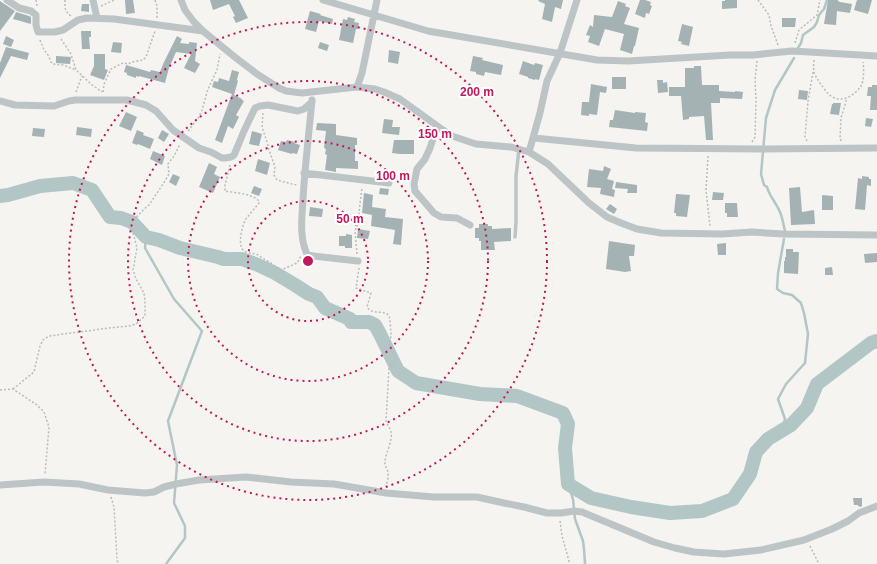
<svg xmlns="http://www.w3.org/2000/svg" width="877" height="564" viewBox="0 0 877 564" font-family="Helvetica,sans-serif">
<style>
.lines{fill:none;stroke-linecap:round;stroke-linejoin:round}
.stream{stroke:#b2c6c6;stroke-width:2.5}
.river{stroke:#b2c6c6;stroke-width:14}
.building{fill:#a4b2b3}
.path{stroke:#b7bcbd;stroke-width:1.5;stroke-dasharray:2 2;stroke-linecap:butt}
.lane{stroke:#bdc4c6;stroke-width:3.5}
.street{stroke:#bdc4c6;stroke-width:7}
.ring{fill:none;stroke:#c2185b;stroke-width:2;stroke-dasharray:2 4}
.centre{fill:#c2185b;stroke:#fff;stroke-width:2}
.ring-label{font-size:12px;text-anchor:middle;font-weight:bold;fill:#c2185b;stroke:#fff;stroke-width:4;stroke-linejoin:round;paint-order:stroke}
</style>
<rect width="100%" height="100%" fill="#f5f4f1"/>
<g class="lines">
<path class="stream" d="M 798,48 L 801,43 L 803,35 L 814,27 L 817,22 L 819,15 L 824,9 L 827,0
M 785,231 C 783,223 782,214 778,208 C 774,200 769,195 767,187 L 764,185 L 761,174 L 766,118 L 775,90 L 794,58
M 146,237 L 145,248 L 174,299 L 202,331 L 168,421 L 177,465 L 174,503 L 185,526 L 185,538 L 166,564
M 782,431 L 785,419 L 778,399 L 786,384 L 805,363 L 808,334 L 804,313 L 801,303 L 792,295 L 783,293 L 777,289 L 778,273 L 784,239
M 568,484 L 573,499 L 575,519 L 583,541 L 584,549 L 585,564"/>
<path class="river" d="M 0,196 L 8,195 L 40,186 L 73,183 L 92,190 L 110,217 L 121,218 L 132,222 L 146,237 L 159,240 L 180,248 L 218,257 L 224,259 L 242,259 L 258,265 L 275,273 L 295,285 L 309,294 L 317,297 L 325,308 L 350,319 L 351,322 L 369,322 L 375,325 L 380,334 L 398,371 L 416,383 L 480,394 L 517,396 L 563,413 L 568,424 L 565,448 L 568,484 L 591,498 L 631,507 L 670,513 L 702,511 L 733,499 L 750,474 L 756,452 L 768,439 L 791,425 L 807,408 L 817,384 L 871,343 L 877,341"/>
</g>
<path class="building" d="M 125,0 L 133,0 L 135,13 L 126,14 Z
M 210,0 L 239,0 L 248,18 L 236,23 L 233,17 L 235,16 L 229,4 L 213,10 Z
M 539,0 L 563,0 L 561,9 L 555,7 L 552,22 L 542,19 L 545,4 L 538,1 Z
M 640,0 L 645,0 L 651,2 L 650,5 L 652,6 L 649,14 L 646,13 L 645,18 L 635,14 Z
M 725,0 L 737,0 L 737,8 L 722,9 L 722,1 L 725,1 Z
M 828,0 L 838,0 L 838,1 L 840,2 L 852,4 L 850,13 L 837,11 L 836,25 L 824,24 Z
M 857,0 L 872,0 L 868,14 L 854,10 Z
M 0,1 L 15,11 L 0,31 Z
M 618,1 L 626,4 L 625,6 L 630,8 L 624,24 L 639,28 L 635,46 L 634,46 L 632,54 L 620,50 L 624,34 L 605,29 L 599,46 L 588,42 L 590,36 L 586,35 L 590,25 L 593,27 L 594,15 L 612,17 Z
M 82,4 L 89,4 L 89,12 L 81,11 Z
M 310,11 L 321,14 L 320,15 L 333,19 L 332,24 L 319,21 L 316,32 L 305,29 Z
M 16,12 L 29,16 L 31,17 L 31,24 L 13,19 Z
M 348,17 L 355,19 L 354,22 L 359,23 L 358,29 L 356,29 L 353,43 L 339,40 L 343,19 L 347,20 Z
M 782,18 L 796,18 L 795,27 L 782,27 Z
M 682,24 L 693,27 L 689,46 L 681,44 L 682,42 L 678,41 Z
M 81,31 L 91,31 L 91,37 L 89,37 L 90,49 L 82,49 Z
M 6,36 L 14,40 L 11,47 L 3,44 Z
M 177,36 L 182,39 L 180,43 L 189,44 L 189,42 L 197,43 L 195,61 L 200,64 L 195,73 L 184,68 L 191,54 L 176,52 L 169,68 L 165,83 L 139,76 L 139,77 L 136,76 L 136,78 L 127,75 L 127,73 L 124,72 L 126,65 L 150,72 L 151,70 L 160,72 L 164,62 Z
M 113,42 L 122,43 L 121,53 L 111,52 Z
M 320,42 L 329,45 L 327,51 L 318,48 Z
M 6,47 L 29,53 L 27,60 L 11,56 L 0,78 L 0,63 Z
M 389,50 L 400,52 L 398,64 L 388,62 Z
M 94,54 L 105,54 L 105,69 L 108,70 L 104,80 L 90,75 L 94,66 Z
M 56,56 L 71,57 L 70,64 L 56,63 Z
M 473,56 L 483,58 L 482,60 L 503,65 L 501,75 L 485,72 L 484,76 L 476,74 L 476,72 L 470,71 Z
M 523,61 L 534,65 L 535,63 L 543,65 L 539,80 L 535,79 L 535,80 L 528,78 L 528,77 L 519,74 Z
M 694,66 L 701,66 L 702,85 L 719,85 L 719,91 L 735,92 L 735,91 L 743,92 L 742,99 L 720,98 L 720,103 L 711,103 L 713,140 L 706,140 L 704,116 L 689,117 L 689,119 L 683,120 L 681,96 L 669,96 L 669,87 L 685,87 L 685,68 L 694,68 Z
M 232,70 L 239,72 L 237,80 L 238,81 L 234,95 L 242,99 L 242,100 L 244,101 L 236,115 L 239,117 L 233,129 L 228,126 L 222,143 L 215,140 L 232,94 L 212,87 L 214,81 L 218,82 L 219,78 L 229,81 Z
M 612,77 L 626,77 L 626,89 L 612,89 Z
M 657,80 L 663,80 L 663,83 L 667,82 L 668,92 L 658,93 Z
M 591,84 L 607,87 L 606,93 L 600,92 L 597,115 L 589,114 L 589,116 L 581,115 L 582,102 L 589,102 Z
M 872,85 L 877,85 L 877,110 L 870,110 L 871,96 L 867,96 L 868,87 L 872,87 Z
M 799,90 L 808,91 L 807,100 L 798,99 Z
M 833,103 L 841,103 L 839,115 L 830,114 L 832,104 L 833,104 Z
M 615,110 L 635,113 L 635,112 L 646,113 L 645,122 L 648,123 L 647,131 L 609,127 L 610,120 L 613,120 Z
M 126,112 L 137,117 L 131,131 L 119,126 Z
M 866,118 L 873,119 L 871,127 L 865,126 Z
M 384,119 L 393,120 L 392,127 L 400,127 L 399,135 L 382,133 Z
M 317,123 L 336,124 L 336,135 L 357,138 L 357,145 L 355,145 L 355,161 L 358,161 L 358,169 L 336,168 L 336,172 L 325,170 L 327,155 L 325,154 L 326,149 L 324,148 L 326,131 L 316,130 Z
M 77,127 L 92,129 L 91,137 L 76,135 Z
M 33,128 L 45,129 L 44,137 L 32,136 Z
M 137,130 L 144,133 L 143,135 L 154,139 L 150,149 L 138,144 L 137,145 L 132,143 Z
M 162,130 L 169,134 L 164,142 L 158,138 Z
M 252,131 L 262,134 L 259,146 L 249,144 Z
M 287,140 L 295,142 L 294,143 L 300,145 L 297,154 L 292,153 L 292,154 L 278,150 L 281,141 L 286,142 Z
M 394,140 L 414,140 L 414,154 L 400,154 L 392,153 Z
M 153,151 L 165,156 L 162,165 L 150,159 Z
M 258,159 L 270,163 L 267,175 L 255,171 Z
M 209,163 L 217,167 L 214,174 L 220,177 L 213,193 L 199,187 Z
M 604,166 L 611,169 L 607,179 L 614,181 L 612,189 L 615,190 L 614,197 L 600,194 L 601,188 L 587,187 L 589,169 L 603,171 Z
M 173,174 L 180,177 L 176,186 L 169,182 Z
M 862,176 L 869,177 L 869,179 L 871,179 L 871,186 L 867,185 L 865,210 L 855,209 L 858,178 L 862,179 Z
M 616,182 L 637,185 L 637,193 L 627,193 L 628,189 L 615,188 Z
M 254,186 L 262,189 L 259,196 L 251,193 Z
M 800,187 L 802,212 L 814,210 L 815,224 L 791,225 L 789,188 Z
M 380,188 L 389,189 L 388,195 L 379,194 Z
M 713,192 L 724,193 L 723,200 L 712,200 Z
M 364,193 L 373,195 L 372,207 L 386,209 L 385,217 L 403,219 L 401,245 L 393,244 L 395,230 L 371,226 L 372,215 L 362,213 Z
M 676,194 L 690,195 L 687,217 L 676,216 L 676,213 L 674,213 Z
M 822,195 L 833,196 L 833,210 L 822,210 Z
M 725,203 L 737,203 L 738,217 L 727,217 L 727,213 L 725,213 Z
M 610,204 L 617,209 L 614,214 L 606,209 Z
M 310,207 L 323,209 L 322,217 L 309,216 Z
M 479,224 L 488,224 L 488,226 L 492,226 L 492,229 L 511,228 L 511,241 L 494,242 L 495,250 L 481,250 L 481,241 L 479,241 L 479,238 L 475,238 L 475,228 L 479,228 Z
M 358,229 L 370,231 L 368,239 L 357,238 Z
M 346,234 L 352,235 L 352,248 L 345,248 L 345,246 L 339,246 L 339,236 L 346,236 Z
M 609,241 L 635,245 L 634,256 L 629,256 L 631,271 L 625,272 L 606,269 Z
M 726,243 L 726,255 L 718,255 L 717,244 Z
M 786,249 L 793,249 L 793,252 L 799,252 L 798,274 L 784,273 L 784,261 L 785,261 L 785,257 L 786,257 Z
M 877,253 L 877,262 L 865,263 L 864,254 Z
M 832,267 L 833,275 L 825,275 L 825,268 Z
M 853,498 L 862,498 L 862,506 L 860,507 L 857,505 L 854,505 Z"/>
<g class="lines">
<path class="path" d="M 36,0 L 37,6
M 65,0 C 65,7 64,11 71,16
M 155,0 L 157,6 L 157,18
M 758,0 L 769,15 L 771,26 L 778,45
M 101,6 L 114,0
M 61,39 L 71,54 L 76,70 L 91,84 L 102,92
M 40,40 L 44,50 L 48,55 L 51,62 L 53,64 L 63,65 L 76,70
M 795,43 L 799,30 L 817,15 L 820,0
M 814,60 C 813,73 813,72 820,83 C 824,88 828,96 835,98 C 844,102 856,94 861,86 C 864,81 864,68 863,62
M 76,92 L 82,76
M 103,92 L 104,84 L 111,69 L 123,63 L 128,64 L 132,62 L 143,60 L 146,57 L 155,31
M 263,113 L 262,127 L 267,142 L 269,150 L 275,167 L 274,175 L 277,180 L 292,184 L 297,185
M 188,131 L 199,117 L 202,110 L 208,89 L 217,70 L 220,54
M 807,141 L 805,137 L 808,101 L 813,72
M 841,141 L 840,138 L 841,118 L 847,98
M 752,142 L 755,137 L 756,100 L 755,80 L 757,61
M 708,156 L 706,190 L 710,226
M 230,165 L 225,185 L 225,191 C 235,193 251,193 259,201 L 259,203 L 245,220 C 242,228 236,248 246,252 C 250,254 254,253 258,255 C 262,258 267,261 271,263 C 275,266 277,269 281,270 L 297,263 L 301,256
M 357,254 L 355,231 L 359,221 L 359,212 L 362,187
M 359,268 L 356,288 L 371,293 L 367,307 C 373,316 385,309 389,316 C 390,317 391,333 391,335 C 391,338 389,341 389,344 C 390,349 394,354 396,359 L 389,368 L 386,421 C 387,425 391,429 391,432 C 393,439 386,453 385,461 C 384,466 388,469 388,473 C 389,477 387,482 386,486
M 13,389 L 34,372 L 40,346 L 43,340 L 49,336 L 109,328 L 129,326 L 136,324 L 145,316 L 145,301 L 144,293 L 136,279 L 133,270 L 137,248 L 132,229 L 132,222 L 144,209 L 149,205 L 165,181 L 169,174 L 168,164 L 174,156 L 180,144
M 0,390 L 13,389 L 37,405 L 44,412 L 49,427 L 45,474
M 111,497 L 114,507 L 117,558 L 118,564
M 560,521 L 562,536 L 569,561 L 569,564
M 810,546 L 819,564"/>
<path class="lane" d="M 515,237 L 516,222 L 516,176 L 519,149"/>
<path class="street" d="M 7,0 L 19,8 L 31,11 L 36,15 L 36,25 L 38,32 L 55,32 L 63,30 L 78,20 L 87,18 L 114,19 L 203,31
M 93,0 L 97,18
M 181,0 L 185,10 L 194,22 L 203,31 L 236,58 L 257,74 L 279,88 L 286,91 L 302,93 L 357,87 L 375,89 L 384,92 L 400,99 L 443,130 L 452,136 L 476,144 L 511,147 L 529,152 L 548,164 L 589,203 L 607,217 L 621,223 L 637,229 L 661,233 L 722,234 L 752,232 L 783,234 L 877,235
M 323,0 L 428,31 L 597,60 L 628,61 L 730,55 L 753,55 L 792,51 L 877,56
M 357,87 L 362,73 L 377,0
M 312,100 C 309,133 305,165 303,199 C 302,217 299,237 307,254 L 313,256 L 358,261
M 0,101 L 15,105 L 54,106 L 69,101 L 75,100 L 127,100 L 146,105 L 156,111 L 173,130 L 199,148 L 211,152 L 222,158 L 225,158 L 231,157 L 234,155 L 237,148 L 244,131 L 255,108 L 260,106 L 268,105 L 298,111 L 304,109 L 312,102
M 437,126 L 430,148 L 425,159 L 417,169 L 414,184 L 415,191 L 434,213 L 441,217 L 457,218 L 470,225
M 534,138 L 636,148 L 762,149 L 877,148
M 529,152 L 540,113 L 547,81 L 560,53 L 577,0
M 304,173 L 389,183
M 0,485 L 44,482 L 79,484 L 108,490 L 145,493 L 154,492 L 164,487 L 176,484 L 199,480 L 246,477 L 291,482 L 334,484 L 386,493 L 434,497 L 477,497 L 504,503 L 524,507 L 547,513 L 561,513 L 574,511 L 582,512 L 654,542 L 675,548 L 694,552 L 724,554 L 761,550 L 804,540 L 832,529 L 848,521 L 859,513 L 877,506"/>
</g>
<g class="ring">
<circle cx="308" cy="261" r="60"/>
<circle cx="308" cy="261" r="120"/>
<circle cx="308" cy="261" r="180"/>
<circle cx="308" cy="261" r="239"/>
</g>
<circle cx="308" cy="261" r="6" class="centre"/>
<g class="ring-label">
<text x="477" y="96">200 m</text>
<text x="435" y="138">150 m</text>
<text x="393" y="180">100 m</text>
<text x="350" y="223">50 m</text>
</g>
</svg>
